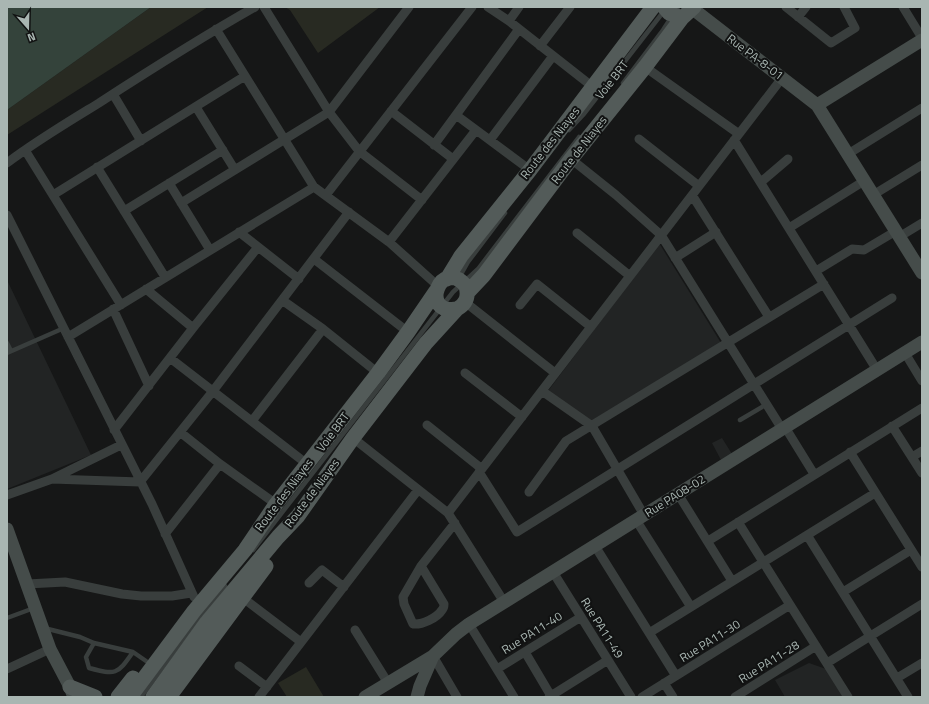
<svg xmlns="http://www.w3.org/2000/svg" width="929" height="704" viewBox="0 0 929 704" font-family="'Titillium Web',sans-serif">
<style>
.built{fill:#222424}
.green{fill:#282a22}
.water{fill:#34433b}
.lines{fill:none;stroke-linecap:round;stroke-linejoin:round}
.lane{stroke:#393e3d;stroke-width:4.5}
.street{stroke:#393e3d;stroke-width:9}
.secondary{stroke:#454c4a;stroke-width:13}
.primary{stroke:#535b59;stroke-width:15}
.labels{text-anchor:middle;stroke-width:4;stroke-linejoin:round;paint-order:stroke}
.street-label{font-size:12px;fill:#a9b6b2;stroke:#111212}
</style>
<rect width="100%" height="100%" fill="#161717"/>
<path class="built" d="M 659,243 L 721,343 L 591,421 L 548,391 Z
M 7,280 L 91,455 L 7,489 Z
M 722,438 L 732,454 L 721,460 L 712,443 Z
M 809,663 L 826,669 L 844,697 L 785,697 L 775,680 Z"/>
<path class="green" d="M 151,7 L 208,7 L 7,135 L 7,110 Z
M 285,7 L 380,7 L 318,53 L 290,10 Z
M 306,667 L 324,697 L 287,697 L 278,683 Z"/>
<path class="water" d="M 7,7 L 151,7 L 7,110 Z"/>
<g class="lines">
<path class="lane" d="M 623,83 L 663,30 L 678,7
M 569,130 L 583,115 L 664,11
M 459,278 L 468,262 L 505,213
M 7,343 L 11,351
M 7,353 L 64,328
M 740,420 L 767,404
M 253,550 L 453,292 L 478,269 L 579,137
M 7,618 L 34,608
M 44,628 L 80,637 L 94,643 L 133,652 L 146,661
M 94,643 L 86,657 L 89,668 C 116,675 117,675 133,652
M 141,697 L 200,616 L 225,586"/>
<path class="street" d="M 264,7 L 329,112 L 359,151 L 422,200
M 488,7 L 509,21 L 593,87
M 786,7 L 831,43 L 855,28 L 844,7
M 903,7 L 922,38
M 798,17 L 806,7
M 509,21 L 519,7
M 216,29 L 314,187 L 389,242 L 438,286
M 540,46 L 570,7
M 645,67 L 739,134
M 113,94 L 141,141
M 196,107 L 235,170
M 391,111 L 453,159
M 456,115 L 530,170
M 639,139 L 699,186
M 490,140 L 553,56
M 734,140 L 877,370
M 434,145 L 519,29
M 25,150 L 121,305
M 848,154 L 922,108
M 571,159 L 616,195 L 661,235 L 782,429
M 7,163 C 36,141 68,122 99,103 C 150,70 202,37 255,7
M 97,167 L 165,277
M 761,182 L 788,159
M 169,183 L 210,250
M 53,195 L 245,76
M 326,195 L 472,7
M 692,195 L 769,317
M 873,195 L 922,165
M 181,203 L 329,112 L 409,7
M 124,211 L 223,150
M 7,215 L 152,504 L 194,597
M 789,228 L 864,181
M 239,232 L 299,279
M 577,233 L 630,276
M 899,237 L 922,223
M 389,242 L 476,130
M 675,258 L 716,232
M 314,259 L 408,332
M 816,271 L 852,249 L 864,250 L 896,231
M 146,289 L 193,328
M 282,300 L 323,329 L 378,373
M 465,302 L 555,373
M 520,305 L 537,284 L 591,327
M 113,309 L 149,386
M 68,337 L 314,187
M 905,353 L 922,381
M 170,358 L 307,464
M 465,373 L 522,417
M 542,391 L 592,426 L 644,515
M 252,421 L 323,329
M 427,425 L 482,469
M 892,426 L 922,473
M 785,427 L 814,474
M 114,430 L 193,328 L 258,247
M 180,432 L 220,464 L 276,504
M 353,438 L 448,513 L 504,602
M 850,452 L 922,567
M 912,457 L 922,451
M 479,472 L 517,532 L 892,298
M 52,479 L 140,482 L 213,391 L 349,212
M 529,492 L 566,441 L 824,284
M 678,494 L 732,581
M 7,495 L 52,479 L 121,445
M 448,513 L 782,78
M 636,520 L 691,607
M 738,522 L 848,697
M 165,534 L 220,464
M 807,535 L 908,697
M 708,541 L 922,408
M 595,546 L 676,676
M 421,566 L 444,604 C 444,606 444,608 442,610 C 437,618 422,625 413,624 L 404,604 L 403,597 L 421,566 L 455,523
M 553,572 L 631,697
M 309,583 L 322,570 L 344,587
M 27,584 L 65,582 L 122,594 L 141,596 L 172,596 L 191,593
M 843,592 L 911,550
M 243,598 L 301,642
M 469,624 L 514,697
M 355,630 L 388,683
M 649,633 L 875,493
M 525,652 L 551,696
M 433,656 L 457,697
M 827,663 L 922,604
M 239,666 L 267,687
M 7,669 L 50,649
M 497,669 L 581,617
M 897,678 L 922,663
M 664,683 L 673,697
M 259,697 L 418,490
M 549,697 L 608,660
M 642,697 L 790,605
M 735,697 L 816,646"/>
<path class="secondary" d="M 693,9 L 817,105 L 922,273
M 817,105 L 922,40
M 7,529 L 50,649 L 70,687 L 74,697
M 365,697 L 433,656 L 456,634 L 469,624 L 922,342
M 417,697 L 420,686 L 433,656"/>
<path class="primary" d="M 664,7 L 669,13 L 682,18
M 447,279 L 461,256 L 530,170 L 653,7
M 468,292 L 484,275 L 571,159 L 645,67 L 682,18 L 694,7
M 70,687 L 95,697
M 118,697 L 133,678
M 130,697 L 194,611 L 245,550 L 276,504 L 378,373 L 408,332 L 436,291
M 153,697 L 207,622 L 278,537 L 298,516 L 353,438 L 426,343 L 457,309 C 466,304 469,297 466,286 C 441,256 418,315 457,309
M 169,697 L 266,566"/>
</g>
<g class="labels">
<g class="street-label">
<text transform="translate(755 57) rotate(37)" y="4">Rue PA-8-01</text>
<text transform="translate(612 80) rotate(-52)" y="4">Voie BRT</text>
<text transform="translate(550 143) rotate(-52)" y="4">Route des Niayes</text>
<text transform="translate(579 150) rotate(-52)" y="4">Route de Niayes</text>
<text transform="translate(333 432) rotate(-53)" y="4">Voie BRT</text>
<text transform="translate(312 493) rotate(-53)" y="4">Route de Niayes</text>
<text transform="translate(284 495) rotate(-53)" y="4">Route des Niayes</text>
<text transform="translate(675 496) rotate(-32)" y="4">Rue PA08-02</text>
<text transform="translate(602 628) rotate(58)" y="4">Rue PA11-49</text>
<text transform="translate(532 633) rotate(-32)" y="4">Rue PA11-40</text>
<text transform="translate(710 641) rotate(-32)" y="4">Rue PA11-30</text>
<text transform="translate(769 662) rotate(-32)" y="4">Rue PA11-28</text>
</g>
</g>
<rect width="929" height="704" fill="none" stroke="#a9b6b2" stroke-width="16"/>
<g transform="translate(28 28) rotate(160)" stroke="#111212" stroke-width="3" paint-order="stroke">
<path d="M0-3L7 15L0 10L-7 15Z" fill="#a9b6b2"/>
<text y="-6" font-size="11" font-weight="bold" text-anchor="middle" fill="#a9b6b2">N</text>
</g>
</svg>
